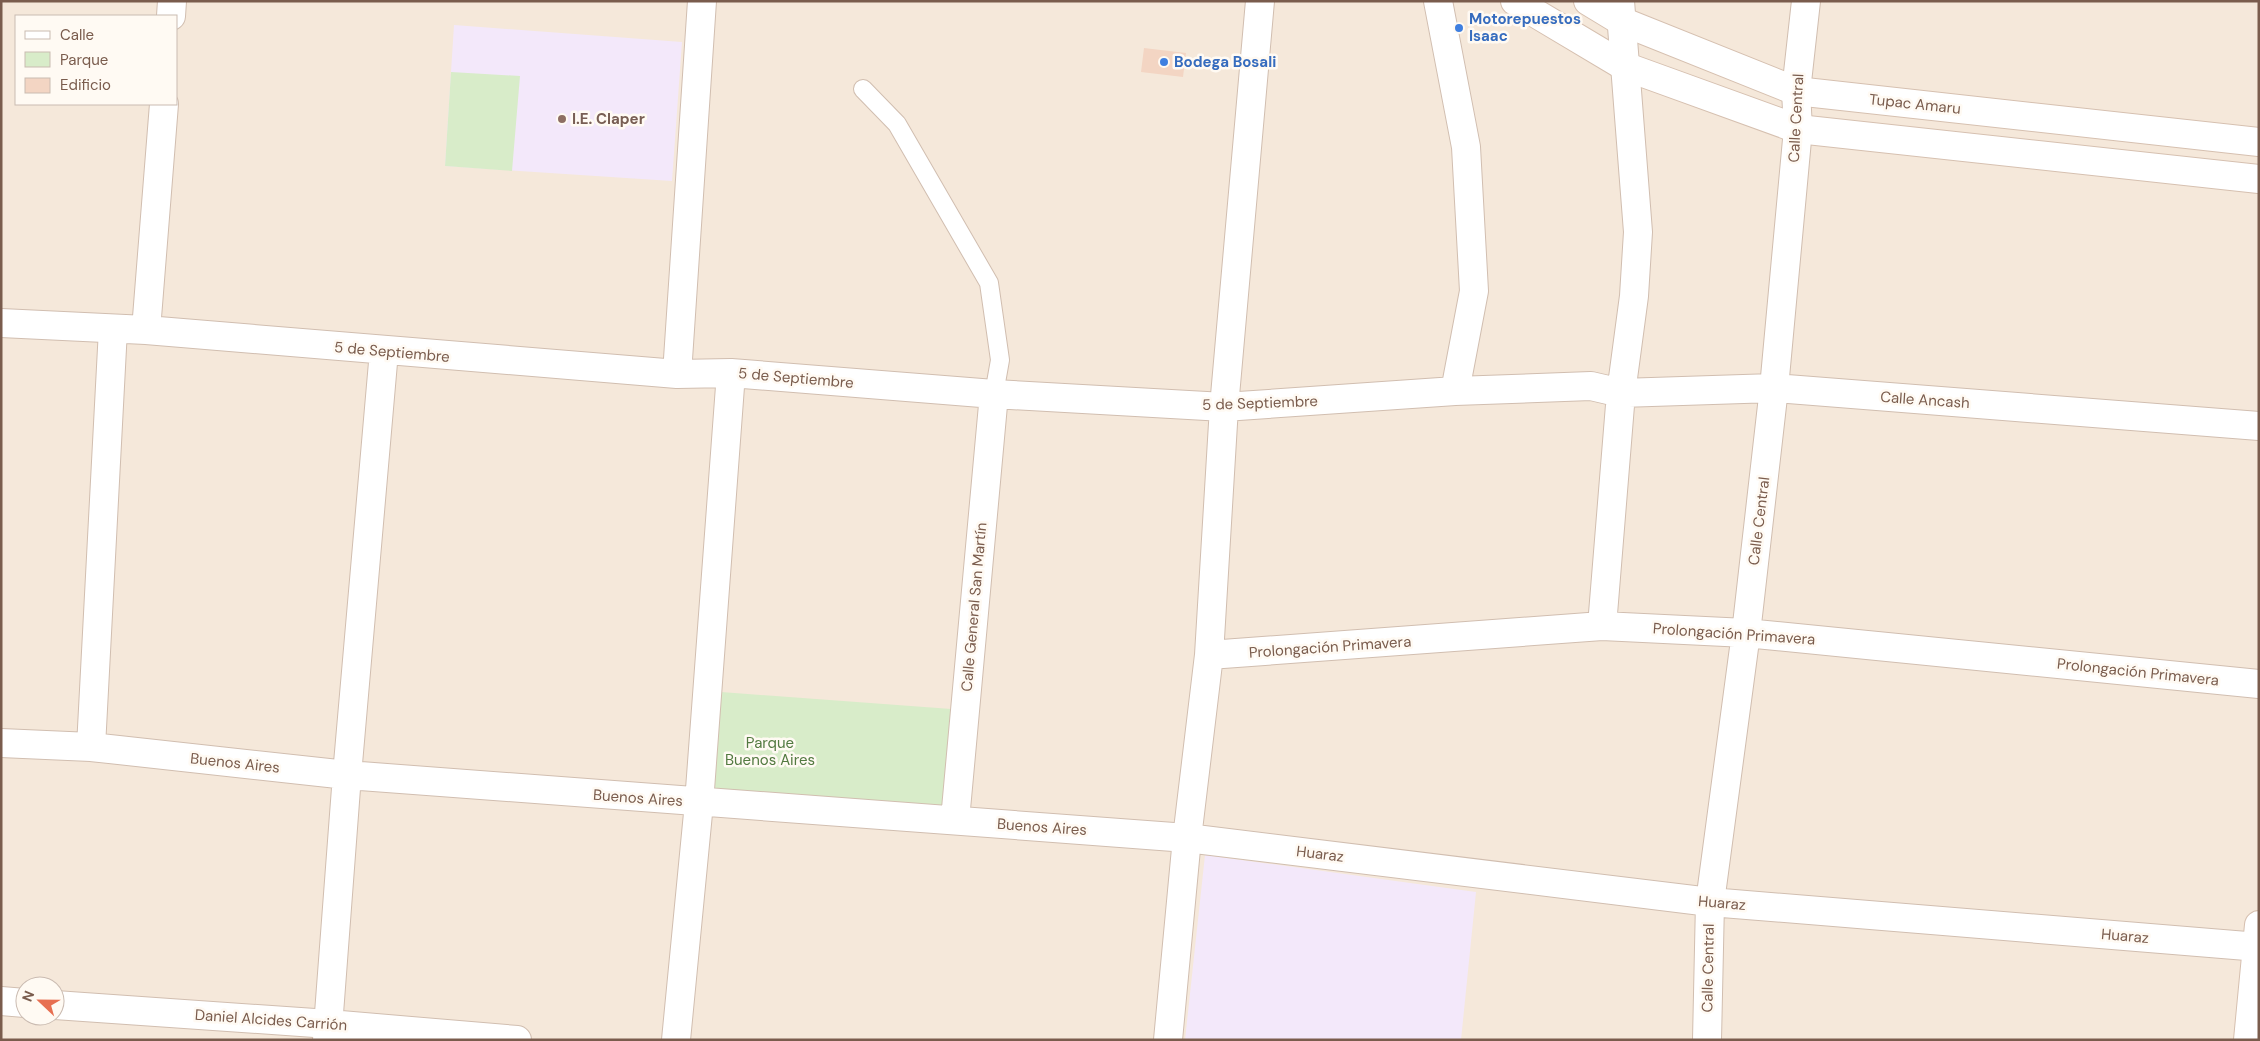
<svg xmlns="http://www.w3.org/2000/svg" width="2260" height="1041" viewBox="0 0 2260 1041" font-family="'DM Sans',sans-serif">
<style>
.residential{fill:#f5e8da;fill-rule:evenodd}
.education{fill:#f3e8fa}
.green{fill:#d8ecc9}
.building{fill:#f3d5c3}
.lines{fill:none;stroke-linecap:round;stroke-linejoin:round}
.lane-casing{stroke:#d1beb0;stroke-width:20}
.street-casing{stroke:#d1beb0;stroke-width:30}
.secondary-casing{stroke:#d6c0b0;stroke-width:30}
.lane{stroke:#fff;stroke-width:18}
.street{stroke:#fff;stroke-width:28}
.secondary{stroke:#fff;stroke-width:28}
.shop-dot{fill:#3f7fe0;stroke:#fffaf3;stroke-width:2}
.education-dot{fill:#8d6e63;stroke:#fffaf3;stroke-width:2}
.labels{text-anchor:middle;stroke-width:5;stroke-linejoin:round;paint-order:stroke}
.shop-label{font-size:15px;font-weight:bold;fill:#366cbe;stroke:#fffaf3;text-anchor:start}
.street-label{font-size:15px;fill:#7a5c4d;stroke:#fffaf3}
.education-label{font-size:15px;font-weight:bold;fill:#785e54;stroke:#fffaf3;text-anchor:start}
.park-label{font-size:15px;fill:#537a41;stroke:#fffaf3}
</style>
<rect width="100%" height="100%" fill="#fdf6ec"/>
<path class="residential" d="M 1,1 L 2259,1 L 2259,1040 L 1,1040 ZM 16,16 L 176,16 L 176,104 L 16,104 ZM 25,986 L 55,986 L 55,1016 L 25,1016 Z"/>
<path class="education" d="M 454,25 L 682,42 L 672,181 L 445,166 Z
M 1205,855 L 1476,892 L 1461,1040 L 1185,1040 Z"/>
<path class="green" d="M 451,72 L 520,76 L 512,171 L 445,166 Z
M 708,691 L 965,710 L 955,820 L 699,803 Z"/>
<path class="building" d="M 1144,48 L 1186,53 L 1183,77 L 1141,72 Z"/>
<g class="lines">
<g class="lane-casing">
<path id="lane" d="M 863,89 L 897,124 L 989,283 L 1000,360 L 994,394"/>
</g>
<g class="street-casing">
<path id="street" d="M 1438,1 L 1466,147 L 1474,291 L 1455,391
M 171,16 L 172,1
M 1,323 L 146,330 L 677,374 L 731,373 L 994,394 L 1224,407 L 1455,391 L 1591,386 L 1621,393 L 1774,388 L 2259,426
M 146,330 L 164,104
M 677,374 L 702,1
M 1602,626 L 1621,393 L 1634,296 L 1638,232 L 1620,1
M 1209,655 L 1602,626 L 1746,633 L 2259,684
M 1,743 L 91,747 L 347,775 L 1187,838 L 1710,902 L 2259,947
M 91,747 L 113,329
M 955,820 L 994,394
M 1,1001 L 25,1003
M 55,1005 L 329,1024 L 517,1040
M 327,1040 L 347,775 L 384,351
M 676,1040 L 699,803 L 731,373
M 1168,1040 L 1187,838 L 1209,655 L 1224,407 L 1260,1
M 1707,1040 L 1710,902 L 1746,633 L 1774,388 L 1798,129 L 1796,91 L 1806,1"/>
</g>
<g class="secondary-casing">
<path id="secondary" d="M 1515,1 L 1624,66 L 1798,129 L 2259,179
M 1588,1 L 1621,21 L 1796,91 L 2259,142
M 2248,1040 L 2259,925"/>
</g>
<use href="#lane" class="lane"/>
<use href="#street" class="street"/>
<use href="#secondary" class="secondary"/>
</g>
<g class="shop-dot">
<circle cx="1459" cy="28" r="5"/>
<circle cx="1164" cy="62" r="5"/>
</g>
<circle class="education-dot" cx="562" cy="119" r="5"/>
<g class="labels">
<g class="shop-label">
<text x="1469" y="24">Motorepuestos<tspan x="1469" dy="17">Isaac</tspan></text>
<text x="1174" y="67">Bodega Bosali</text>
</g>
<g class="street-label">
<text transform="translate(1915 104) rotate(6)" y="5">Tupac Amaru</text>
<text transform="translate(1796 118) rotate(-87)" y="5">Calle Central</text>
<text transform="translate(392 352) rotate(5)" y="5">5 de Septiembre</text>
<text transform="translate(796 378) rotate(5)" y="5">5 de Septiembre</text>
<text transform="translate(1925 400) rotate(4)" y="5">Calle Ancash</text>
<text transform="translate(1260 403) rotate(-2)" y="5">5 de Septiembre</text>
<text transform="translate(1759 521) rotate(-83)" y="5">Calle Central</text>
<text transform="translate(974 607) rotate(-85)" y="5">Calle General San Martín</text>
<text transform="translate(1734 634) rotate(4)" y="5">Prolongación Primavera</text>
<text transform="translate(1330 647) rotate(-4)" y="5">Prolongación Primavera</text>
<text transform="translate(2138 672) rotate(6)" y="5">Prolongación Primavera</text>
<text transform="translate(235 763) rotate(6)" y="5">Buenos Aires</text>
<text transform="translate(638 798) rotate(4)" y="5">Buenos Aires</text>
<text transform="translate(1042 827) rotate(4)" y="5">Buenos Aires</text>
<text transform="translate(1320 854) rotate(7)" y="5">Huaraz</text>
<text transform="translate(1722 903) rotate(5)" y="5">Huaraz</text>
<text transform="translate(2125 936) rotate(5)" y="5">Huaraz</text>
<text transform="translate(1708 968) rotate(-89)" y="5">Calle Central</text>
<text transform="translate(271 1020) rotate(4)" y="5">Daniel Alcides Carrión</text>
</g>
<g class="education-label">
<text x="572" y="124">I.E. Claper</text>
</g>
<g class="park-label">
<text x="770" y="748">Parque<tspan x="770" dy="17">Buenos Aires</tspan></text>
</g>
</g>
<rect width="2260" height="1041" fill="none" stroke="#7a5c4d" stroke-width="5"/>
<rect x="15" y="15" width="162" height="90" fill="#fffaf3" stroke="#cabbb1"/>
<rect x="25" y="31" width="25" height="8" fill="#ffffff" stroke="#cabbb1"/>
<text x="60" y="40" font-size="15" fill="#7a5c4d">Calle</text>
<rect x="25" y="52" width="25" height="15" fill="#d8ecc9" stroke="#cabbb1"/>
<text x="60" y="65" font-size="15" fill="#7a5c4d">Parque</text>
<rect x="25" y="78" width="25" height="15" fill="#f3d5c3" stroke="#cabbb1"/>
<text x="60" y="90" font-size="15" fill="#7a5c4d">Edificio</text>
<g transform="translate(40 1001) rotate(292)"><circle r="24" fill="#fffaf3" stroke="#cabbb1"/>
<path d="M0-4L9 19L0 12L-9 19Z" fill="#e76f51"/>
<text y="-8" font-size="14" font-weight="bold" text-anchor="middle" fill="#7a5c4d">N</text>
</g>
</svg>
